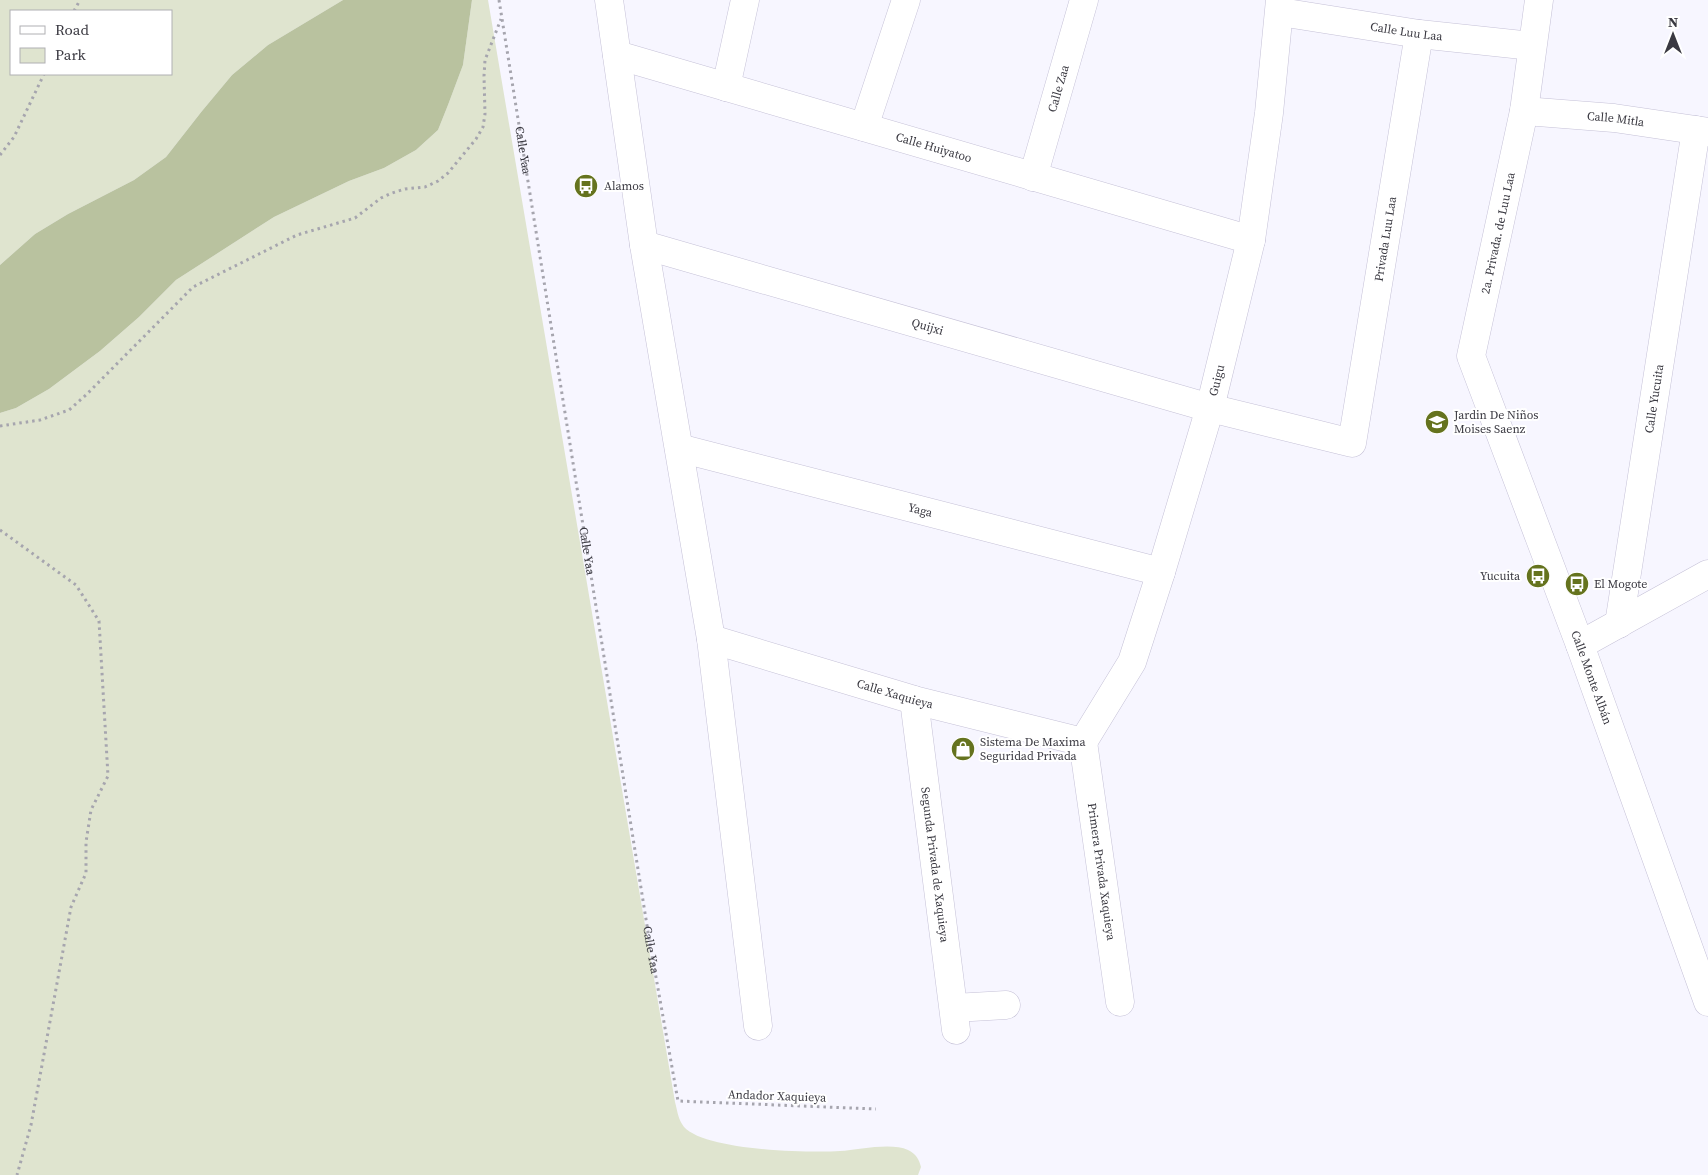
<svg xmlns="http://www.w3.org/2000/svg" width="1708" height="1175" viewBox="0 0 1708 1175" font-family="'Source Serif 4',serif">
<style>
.green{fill:#dfe4cf;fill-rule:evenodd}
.forest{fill:#b9c29f}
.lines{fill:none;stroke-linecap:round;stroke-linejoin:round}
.minor-casing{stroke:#c5c1d7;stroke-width:29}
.path{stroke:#a6a5ae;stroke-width:3;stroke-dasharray:2.5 4;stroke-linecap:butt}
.minor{stroke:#fff;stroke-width:28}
.labels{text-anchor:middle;stroke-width:4;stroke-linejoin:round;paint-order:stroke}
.street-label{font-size:12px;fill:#3a3941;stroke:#fff}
.poi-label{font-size:12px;fill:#3a3941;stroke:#fff;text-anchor:start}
</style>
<rect width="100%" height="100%" fill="#f7f6ff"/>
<path class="green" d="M 0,0 L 343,0 L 268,45 L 232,75 L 202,111 L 166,157 L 134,180 L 68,214 L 35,234 L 0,265 ZM 11,11 L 171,11 L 171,74 L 11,74 Z
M 472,0 L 488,0 L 675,1102 C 677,1109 678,1118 682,1124 C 697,1151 811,1153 840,1151 C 858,1150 891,1142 908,1150 C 916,1154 919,1159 921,1167 L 918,1175 L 0,1175 L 0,413 L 16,408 L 49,389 L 100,351 L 139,317 L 176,280 L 274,217 L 349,181 L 384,168 L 416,150 L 438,130 L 448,105 L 463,65 Z"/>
<path class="forest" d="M 343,0 L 472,0 L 463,65 L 448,105 L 438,130 L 416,150 L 384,168 L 349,181 L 274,217 L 176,280 L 139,317 L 100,351 L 49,389 L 16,408 L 0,413 L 0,265 L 35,234 L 68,214 L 134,180 L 166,157 L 202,111 L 232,75 L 268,45 Z"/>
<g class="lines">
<g class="minor-casing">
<g id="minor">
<path d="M 609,0 L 644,245 L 711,639 L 758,1026"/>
<path id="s2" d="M 1539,0 L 1524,111 L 1471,356 L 1580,645 L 1708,1002"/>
<path id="s3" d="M 1280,12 L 1419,34 L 1532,46"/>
<path id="s4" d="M 617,55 L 1251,240"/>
<path d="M 726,87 L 745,0"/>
<path id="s5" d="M 1524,111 L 1614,118 L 1708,132"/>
<path d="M 864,127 L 906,0"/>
<path id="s6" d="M 1033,177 L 1084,0"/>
<path id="s7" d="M 644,245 L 1210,408 L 1352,443 L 1419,34"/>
<path id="s8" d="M 679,448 L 1161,572"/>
<path id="s9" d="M 1619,624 L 1696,130"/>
<path id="s10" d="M 711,639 L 914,700 L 1083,742"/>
<path d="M 1580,645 L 1708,574"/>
<path id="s11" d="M 914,700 L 956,1030"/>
<path id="s12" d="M 1083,742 L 1132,662 L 1161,572 L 1210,408 L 1251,240 L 1269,113 L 1280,0"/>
<path id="s13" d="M 1083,742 L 1120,1002"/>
<path d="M 954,1008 L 1006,1005"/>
</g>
</g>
<g class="path">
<path id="s1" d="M 499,0 L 649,938 L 678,1101 L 876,1109"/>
<path d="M 74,11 L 80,0"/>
<path d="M 0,155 L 14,137 L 44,74"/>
<path d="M 0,426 L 40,420 L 69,410 L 86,395 L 193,287 L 297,235 L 355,218 L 381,198 L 392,193 L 405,189 L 425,187 L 438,181 L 448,173 L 476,139 L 483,127 L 485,114 L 484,76 L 485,60 L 501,19"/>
<path d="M 0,530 L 76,585 L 99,621 L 108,776 L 91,810 L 86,842 L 86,873 L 71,907 L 31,1125 L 17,1175"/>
</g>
<use href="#minor" class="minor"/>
</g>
<defs>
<g id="bus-disc" transform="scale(1.25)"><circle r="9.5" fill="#65731e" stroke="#fff"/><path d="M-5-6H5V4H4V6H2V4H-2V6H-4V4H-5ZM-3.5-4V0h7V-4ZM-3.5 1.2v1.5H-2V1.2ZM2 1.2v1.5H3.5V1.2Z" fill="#fff"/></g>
<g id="school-disc" transform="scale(1.25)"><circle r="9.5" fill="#65731e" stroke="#fff"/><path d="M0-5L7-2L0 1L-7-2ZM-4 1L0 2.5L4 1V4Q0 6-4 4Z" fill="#fff"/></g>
<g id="shop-disc" transform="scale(1.25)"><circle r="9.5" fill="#65731e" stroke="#fff"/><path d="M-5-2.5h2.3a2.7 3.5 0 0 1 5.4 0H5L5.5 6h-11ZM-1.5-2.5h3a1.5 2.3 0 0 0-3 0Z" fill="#fff"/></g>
</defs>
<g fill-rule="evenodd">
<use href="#bus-disc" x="586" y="186"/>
<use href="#school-disc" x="1437" y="422"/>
<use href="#bus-disc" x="1538" y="576"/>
<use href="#bus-disc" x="1577" y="584"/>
<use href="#shop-disc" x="963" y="749"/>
</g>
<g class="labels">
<g class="street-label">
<text dy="4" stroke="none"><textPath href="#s3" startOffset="128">Calle Luu Laa</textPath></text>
<text dy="4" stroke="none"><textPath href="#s6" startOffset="92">Calle Zaa</textPath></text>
<text dy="4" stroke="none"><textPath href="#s5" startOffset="92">Calle Mitla</textPath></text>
<text dy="4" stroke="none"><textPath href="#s4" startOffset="330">Calle Huiyatoo</textPath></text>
<text dy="4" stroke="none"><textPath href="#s1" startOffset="152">Calle Yaa</textPath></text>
<text transform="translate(1498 233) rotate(-78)" y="4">2a. Privada. de Luu Laa</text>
<text dy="4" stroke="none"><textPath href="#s7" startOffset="942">Privada Luu Laa</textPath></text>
<text dy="4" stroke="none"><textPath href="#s7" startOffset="295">Quijxi</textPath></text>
<text dy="4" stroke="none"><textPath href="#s12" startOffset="388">Guigu</textPath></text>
<text dy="4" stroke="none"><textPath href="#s9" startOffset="228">Calle Yucuita</textPath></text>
<text dy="4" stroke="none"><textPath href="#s8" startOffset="249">Yaga</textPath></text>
<text dy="4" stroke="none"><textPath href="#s1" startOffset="558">Calle Yaa</textPath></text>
<text dy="4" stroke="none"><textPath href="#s2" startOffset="706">Calle Monte Albán</textPath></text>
<text dy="4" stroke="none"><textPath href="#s10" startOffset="192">Calle Xaquieya</textPath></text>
<text dy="4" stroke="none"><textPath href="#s11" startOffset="166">Segunda Privada de Xaquieya</textPath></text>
<text dy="4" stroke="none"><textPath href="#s13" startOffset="131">Primera Privada Xaquieya</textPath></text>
<text dy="4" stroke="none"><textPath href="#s1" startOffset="962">Calle Yaa</textPath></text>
<text transform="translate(777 1096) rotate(2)" y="4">Andador Xaquieya</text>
</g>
<g class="poi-label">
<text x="604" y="190">Alamos</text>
<text x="1454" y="419">Jardin De Niños<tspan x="1454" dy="14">Moises Saenz</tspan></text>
<text x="1520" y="580" text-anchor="end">Yucuita</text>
<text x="1594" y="588">El Mogote</text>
<text x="980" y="746">Sistema De Maxima<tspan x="980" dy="14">Seguridad Privada</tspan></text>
</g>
</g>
<rect x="10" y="10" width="162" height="65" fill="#ffffff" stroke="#b0b0b3"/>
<rect x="20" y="26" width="25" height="8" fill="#ffffff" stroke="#b0b0b3"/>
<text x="55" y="35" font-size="15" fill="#3a3941">Road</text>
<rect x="20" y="48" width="25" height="15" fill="#dfe4cf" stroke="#b0b0b3"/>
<text x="55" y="60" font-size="15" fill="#3a3941">Park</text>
<g transform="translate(1673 35)" stroke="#ffffff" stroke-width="4" paint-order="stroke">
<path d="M0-4L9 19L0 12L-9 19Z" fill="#3a3941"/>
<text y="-8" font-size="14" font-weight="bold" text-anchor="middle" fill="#3a3941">N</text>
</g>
</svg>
